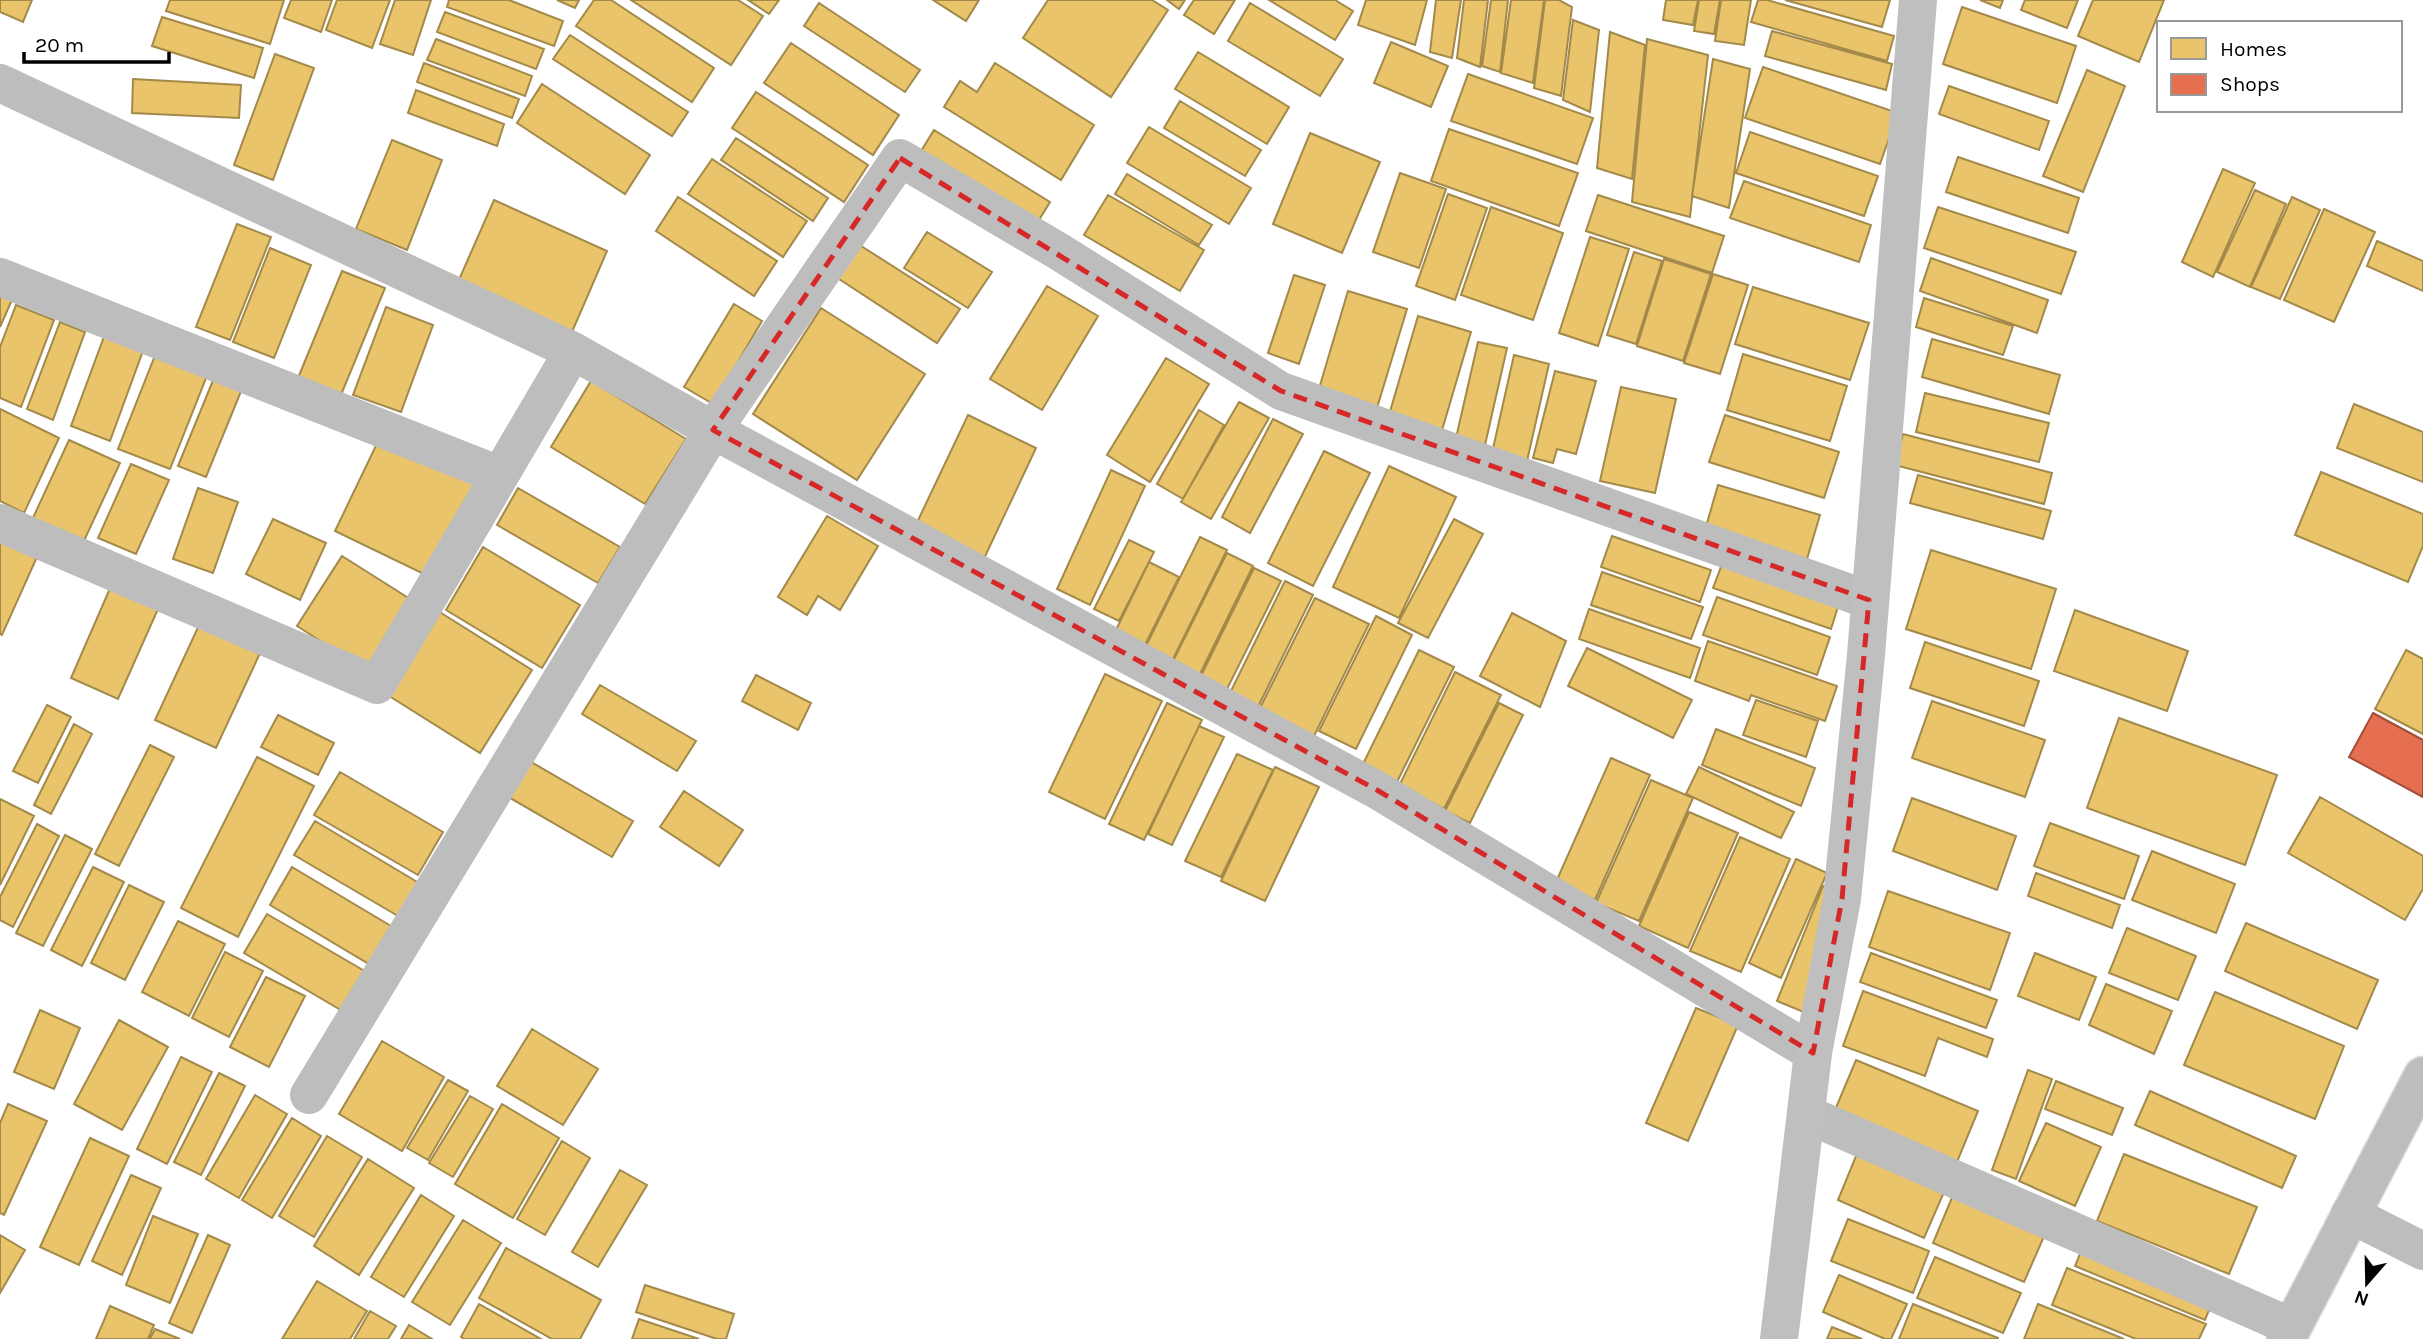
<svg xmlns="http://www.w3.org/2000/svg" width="2423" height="1339" viewBox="0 0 2423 1339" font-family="Karla,sans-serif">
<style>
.homes{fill:#e9c46a;stroke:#a3894a;stroke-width:2}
.shops{fill:#e76f51;stroke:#a24e39;stroke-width:2}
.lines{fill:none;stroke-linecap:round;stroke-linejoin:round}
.primary-casing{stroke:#dbdbdb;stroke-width:41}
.minor{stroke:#bdbdbd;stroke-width:38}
.secondary{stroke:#bfbfbf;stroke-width:38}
.primary{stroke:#bdbdbd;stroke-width:38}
.marked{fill:none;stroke:#d62828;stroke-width:5;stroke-dasharray:14 9;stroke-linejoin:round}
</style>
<rect width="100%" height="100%" fill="#fff"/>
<path class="homes" d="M 0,0 L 32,0 L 23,22 L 0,12 Z
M 170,0 L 284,0 L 270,44 L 166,11 Z
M 291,0 L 332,0 L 321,32 L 284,18 Z
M 337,0 L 390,0 L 372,48 L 326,30 Z
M 395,0 L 431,0 L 413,55 L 380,44 Z
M 449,0 L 509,0 L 563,21 L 554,46 L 447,7 Z
M 557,0 L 579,0 L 575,8 Z
M 594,0 L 611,0 L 714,68 L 692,102 L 576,26 Z
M 631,0 L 738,0 L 763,16 L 731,65 Z
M 748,0 L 779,0 L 769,14 Z
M 933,0 L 979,0 L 966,21 Z
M 1048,0 L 1152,0 L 1168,10 L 1111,97 L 1023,38 Z
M 1167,0 L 1185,0 L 1179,9 Z
M 1194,0 L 1235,0 L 1214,34 L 1184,15 Z
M 1269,0 L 1335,0 L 1353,11 L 1335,40 Z
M 1366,0 L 1427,0 L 1415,45 L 1358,25 Z
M 1436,0 L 1461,0 L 1452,58 L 1430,52 Z
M 1464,0 L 1488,0 L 1480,67 L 1457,58 Z
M 1491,0 L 1508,0 L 1500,72 L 1482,66 Z
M 1511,0 L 1544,0 L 1533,83 L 1501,73 Z
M 1545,0 L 1559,0 L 1572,7 L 1561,96 L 1534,88 Z
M 1666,0 L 1698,0 L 1693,25 L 1663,20 Z
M 1699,0 L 1720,0 L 1714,34 L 1694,31 Z
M 1721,0 L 1751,0 L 1744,45 L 1715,41 Z
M 1758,0 L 1767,0 L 1894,36 L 1887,61 L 1751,22 Z
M 1785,0 L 1890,0 L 1882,27 Z
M 1980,0 L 2003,0 L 2000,8 Z
M 2025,0 L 2078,0 L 2067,28 L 2021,10 Z
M 2093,0 L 2164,0 L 2139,62 L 2078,36 Z
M 819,3 L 920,70 L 905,92 L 804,26 Z
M 1250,3 L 1343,59 L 1320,96 L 1228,41 Z
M 1962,7 L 2076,46 L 2057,103 L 1943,64 Z
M 445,12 L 544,49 L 536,69 L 437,32 Z
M 162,17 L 263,48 L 254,78 L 152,46 Z
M 1573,20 L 1599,30 L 1590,112 L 1563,100 Z
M 1772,31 L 1892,64 L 1886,90 L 1765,56 Z
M 1610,32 L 1645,45 L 1632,179 L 1597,168 Z
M 570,35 L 688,112 L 672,136 L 553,59 Z
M 436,39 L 532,76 L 525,96 L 427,60 Z
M 1647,39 L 1708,55 L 1690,217 L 1632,202 Z
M 1391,42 L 1448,66 L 1431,107 L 1374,83 Z
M 791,43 L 899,115 L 873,155 L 764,83 Z
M 1198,52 L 1289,107 L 1267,144 L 1175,89 Z
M 275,54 L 314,68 L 273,180 L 234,165 Z
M 1713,59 L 1750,69 L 1729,208 L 1692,196 Z
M 424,63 L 519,99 L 512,118 L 417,82 Z
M 995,63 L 1094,125 L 1061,180 L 944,107 L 960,81 L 977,92 Z
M 1763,67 L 1898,113 L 1880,164 L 1745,118 Z
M 2087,70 L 2125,86 L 2083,192 L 2043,176 Z
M 1468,74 L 1593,118 L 1577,164 L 1451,121 Z
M 133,79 L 241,85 L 239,118 L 132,113 Z
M 542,84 L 650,155 L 625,194 L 517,123 Z
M 1949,86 L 2049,121 L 2039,150 L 1939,114 Z
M 416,90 L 504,124 L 497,146 L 408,113 Z
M 756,92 L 868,165 L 844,202 L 732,128 Z
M 1180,101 L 1261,150 L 1245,176 L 1164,128 Z
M 1149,127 L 1251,188 L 1229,224 L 1127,163 Z
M 1449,129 L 1578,173 L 1559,226 L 1431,181 Z
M 934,130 L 1050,202 L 1026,241 L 910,169 Z
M 1750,132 L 1878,176 L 1864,216 L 1736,173 Z
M 1310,133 L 1380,162 L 1342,253 L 1273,224 Z
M 736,138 L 828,198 L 813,221 L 721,160 Z
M 392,140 L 442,160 L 407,250 L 356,229 Z
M 1958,157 L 2079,198 L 2068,233 L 1946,192 Z
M 712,159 L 807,221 L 783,257 L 688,194 Z
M 2223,169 L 2255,183 L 2213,277 L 2182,262 Z
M 1400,173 L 1446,189 L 1419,268 L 1373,252 Z
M 1127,174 L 1212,225 L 1199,245 L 1115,194 Z
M 1744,181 L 1871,225 L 1859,262 L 1730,218 Z
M 2255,190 L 2286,204 L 2250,287 L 2217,272 Z
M 1448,194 L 1487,208 L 1455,300 L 1416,286 Z
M 1108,195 L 1204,250 L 1180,291 L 1084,235 Z
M 1598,195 L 1724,236 L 1712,273 L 1586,231 Z
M 678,197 L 777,261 L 754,296 L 656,231 Z
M 2292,197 L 2320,210 L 2280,299 L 2251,287 Z
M 494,200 L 607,251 L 572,332 L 458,282 Z
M 1491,207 L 1563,233 L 1533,320 L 1461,295 Z
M 1938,207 L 2076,252 L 2061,294 L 1924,248 Z
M 2324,209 L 2375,232 L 2334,322 L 2284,300 Z
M 237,224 L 271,237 L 230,340 L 196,327 Z
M 927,232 L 992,272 L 968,308 L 904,268 Z
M 1590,237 L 1629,249 L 1598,346 L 1559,333 Z
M 2377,241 L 2423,261 L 2423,291 L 2367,266 Z
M 858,244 L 960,309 L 937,343 L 836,277 Z
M 270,248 L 311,265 L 274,358 L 233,342 Z
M 1634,252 L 1662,261 L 1636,344 L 1607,335 Z
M 1931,258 L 2048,300 L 2037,333 L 1920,291 Z
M 1664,259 L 1711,274 L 1683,361 L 1637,346 Z
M 342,271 L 385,288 L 341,395 L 298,378 Z
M 1713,274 L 1748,285 L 1720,374 L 1684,363 Z
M 1294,275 L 1325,285 L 1299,364 L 1268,353 Z
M 0,286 L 15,293 L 0,327 Z
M 1047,286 L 1098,316 L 1042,410 L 990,379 Z
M 1753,287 L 1869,323 L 1850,380 L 1735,344 Z
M 1348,291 L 1407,309 L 1370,431 L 1318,392 Z
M 1924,298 L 2013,326 L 2003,355 L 1916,327 Z
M 734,304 L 762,321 L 713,404 L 684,387 Z
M 16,305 L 54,320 L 21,407 L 0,398 L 0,347 Z
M 386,307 L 433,325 L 401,412 L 353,395 Z
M 821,308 L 925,374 L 857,480 L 753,414 Z
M 1418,316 L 1471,332 L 1437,447 L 1384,432 Z
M 60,322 L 85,332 L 53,420 L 27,409 Z
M 105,334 L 144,348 L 110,441 L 71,426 Z
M 1932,339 L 2060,375 L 2049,414 L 1922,377 Z
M 1478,342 L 1507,348 L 1485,445 L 1456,438 Z
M 156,353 L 208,373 L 170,469 L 118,449 Z
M 1743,354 L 1847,386 L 1830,441 L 1727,410 Z
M 1514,355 L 1549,364 L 1527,461 L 1492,453 Z
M 1166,358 L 1209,384 L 1150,482 L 1107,455 Z
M 1555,371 L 1596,381 L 1576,454 L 1557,449 L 1553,463 L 1533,458 Z
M 216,373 L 244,384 L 206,477 L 178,466 Z
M 591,381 L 686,439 L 645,504 L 551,447 Z
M 1621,387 L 1676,399 L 1655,493 L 1600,481 Z
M 1925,393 L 2049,423 L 2039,462 L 1916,432 Z
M 1239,402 L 1269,418 L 1211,519 L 1181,502 Z
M 2354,404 L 2423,432 L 2423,482 L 2337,448 Z
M 0,409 L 59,438 L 24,513 L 0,501 Z
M 1199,410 L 1224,425 L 1183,499 L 1157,484 Z
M 968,415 L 1036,448 L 981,565 L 912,533 Z
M 1725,415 L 1839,452 L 1824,498 L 1709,462 Z
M 1273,419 L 1303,434 L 1250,533 L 1222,517 Z
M 383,431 L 478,476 L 430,577 L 335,531 Z
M 1903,434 L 2052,473 L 2044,504 L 1895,465 Z
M 69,440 L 120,463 L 83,543 L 32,520 Z
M 1324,451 L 1370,473 L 1313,586 L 1268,563 Z
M 131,464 L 169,480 L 136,554 L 98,538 Z
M 1389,466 L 1456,497 L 1399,618 L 1333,587 Z
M 1111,470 L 1145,486 L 1090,605 L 1057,589 Z
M 2321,472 L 2423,514 L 2423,546 L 2408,582 L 2295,535 Z
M 1918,475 L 2051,511 L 2043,539 L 1910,503 Z
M 1718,485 L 1820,515 L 1807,559 L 1705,530 Z
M 198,488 L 238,502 L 213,573 L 173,559 Z
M 518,488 L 620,547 L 598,583 L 497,525 Z
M 827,516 L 878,546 L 840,610 L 818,596 L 807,615 L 778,597 Z
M 273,519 L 326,543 L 300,600 L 246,574 Z
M 1454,519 L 1483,534 L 1428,638 L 1398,623 Z
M 0,530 L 41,548 L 2,635 L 0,634 Z
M 1612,536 L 1711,570 L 1700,602 L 1601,567 Z
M 1200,537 L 1227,550 L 1166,673 L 1139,660 Z
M 1129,540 L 1154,552 L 1119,621 L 1094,609 Z
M 483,547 L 580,605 L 542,668 L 446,610 Z
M 1931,550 L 2056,589 L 2031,669 L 1906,629 Z
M 1227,553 L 1253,566 L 1195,684 L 1168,671 Z
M 342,556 L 418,604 L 372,674 L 297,626 Z
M 1724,559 L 1840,600 L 1831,629 L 1713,588 Z
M 1149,562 L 1179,577 L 1144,647 L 1115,632 Z
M 1254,568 L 1281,581 L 1221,701 L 1195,688 Z
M 1602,572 L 1703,607 L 1691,639 L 1591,605 Z
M 114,579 L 162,600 L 118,699 L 71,678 Z
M 1285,581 L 1313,595 L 1254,715 L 1226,701 Z
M 1717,597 L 1830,637 L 1817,675 L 1703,635 Z
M 1315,598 L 1369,624 L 1314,736 L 1260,708 Z
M 1589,609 L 1700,648 L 1690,678 L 1579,639 Z
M 2075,610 L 2188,651 L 2167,711 L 2054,671 Z
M 438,611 L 532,670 L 480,753 L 386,694 Z
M 1512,613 L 1566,641 L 1540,707 L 1480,676 Z
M 1376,616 L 1412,635 L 1356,749 L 1319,731 Z
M 200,623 L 261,651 L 216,748 L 155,720 Z
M 1708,641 L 1837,686 L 1825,721 L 1751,695 L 1749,701 L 1695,681 Z
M 1925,642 L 2039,681 L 2024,726 L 1910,688 Z
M 1587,648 L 1692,700 L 1673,738 L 1568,686 Z
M 1419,650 L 1454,667 L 1395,786 L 1361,768 Z
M 2406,650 L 2423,659 L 2423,734 L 2375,709 Z
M 1455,672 L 1501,695 L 1444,809 L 1399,786 Z
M 1105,674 L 1162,701 L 1105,819 L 1049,792 Z
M 756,675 L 811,703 L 798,730 L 742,701 Z
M 600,685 L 696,741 L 677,771 L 582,714 Z
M 1756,700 L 1818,721 L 1806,757 L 1743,735 Z
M 1932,701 L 2045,740 L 2025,797 L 1912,758 Z
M 1167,703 L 1202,720 L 1144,840 L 1109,824 Z
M 1499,703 L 1523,715 L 1470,823 L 1445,811 Z
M 47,705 L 71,717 L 38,783 L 13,771 Z
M 278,715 L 334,743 L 318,775 L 261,747 Z
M 2119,718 L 2277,775 L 2245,865 L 2087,808 Z
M 74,724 L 92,734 L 51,814 L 34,805 Z
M 1199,726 L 1224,737 L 1172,845 L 1148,834 Z
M 1716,729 L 1815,768 L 1801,806 L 1702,765 Z
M 150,745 L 174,757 L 119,866 L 95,854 Z
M 1237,754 L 1273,770 L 1221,877 L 1185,861 Z
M 257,757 L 314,786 L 238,937 L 181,908 Z
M 1611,758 L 1650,775 L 1595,900 L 1556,882 Z
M 526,759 L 633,821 L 612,857 L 505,795 Z
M 1275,767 L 1319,787 L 1265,901 L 1221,881 Z
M 1699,767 L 1794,812 L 1781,838 L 1686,794 Z
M 340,772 L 443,832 L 418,875 L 314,815 Z
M 1651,780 L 1693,798 L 1639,921 L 1596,903 Z
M 684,791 L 743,830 L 719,866 L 660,827 Z
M 2320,797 L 2423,856 L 2423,889 L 2405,920 L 2288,853 Z
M 1912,798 L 2016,836 L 1997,890 L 1893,851 Z
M 0,799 L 34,816 L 0,885 Z
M 1689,812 L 1738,833 L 1688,948 L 1639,926 Z
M 315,821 L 419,883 L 398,916 L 294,855 Z
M 2050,823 L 2139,856 L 2124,899 L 2034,866 Z
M 37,824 L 59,836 L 13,927 L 0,920 L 0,897 Z
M 65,835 L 92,849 L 43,946 L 16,933 Z
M 1740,837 L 1790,859 L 1741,972 L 1690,951 Z
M 2152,851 L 2235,884 L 2216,933 L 2132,900 Z
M 1796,859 L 1827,873 L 1781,978 L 1749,963 Z
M 93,867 L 124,882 L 82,966 L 51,950 Z
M 292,867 L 391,926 L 369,964 L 270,905 Z
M 2036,873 L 2120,905 L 2112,928 L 2028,896 Z
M 129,885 L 164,902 L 125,980 L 91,963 Z
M 1823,886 L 1852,897 L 1806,1013 L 1777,1001 Z
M 1888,891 L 2010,933 L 1990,990 L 1869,947 Z
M 267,914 L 368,973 L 344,1012 L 244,953 Z
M 178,921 L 225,944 L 189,1016 L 142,992 Z
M 2246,923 L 2378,980 L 2357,1029 L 2225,971 Z
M 2127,928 L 2196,956 L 2178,1000 L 2109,973 Z
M 225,952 L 263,971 L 229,1037 L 192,1018 Z
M 1871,953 L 1997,1000 L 1986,1028 L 1860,982 Z
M 2035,953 L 2096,977 L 2079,1020 L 2018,996 Z
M 266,977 L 305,996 L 269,1067 L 230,1047 Z
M 2106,984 L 2172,1011 L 2154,1054 L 2089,1025 Z
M 1863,991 L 1993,1039 L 1987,1057 L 1938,1038 L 1925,1076 L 1843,1046 Z
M 2215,992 L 2344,1046 L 2315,1119 L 2184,1065 Z
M 1696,1008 L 1738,1025 L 1688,1141 L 1646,1123 Z
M 40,1010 L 80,1028 L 54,1089 L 14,1072 Z
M 119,1020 L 168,1047 L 122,1130 L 74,1104 Z
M 532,1029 L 598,1069 L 563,1125 L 497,1086 Z
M 382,1041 L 444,1077 L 402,1151 L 339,1114 Z
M 181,1057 L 212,1072 L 167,1164 L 137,1149 Z
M 1856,1060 L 1978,1111 L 1957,1162 L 1835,1110 Z
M 2028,1070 L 2052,1079 L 2016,1179 L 1992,1170 Z
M 219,1073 L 245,1086 L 201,1175 L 174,1162 Z
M 448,1080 L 468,1091 L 428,1160 L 407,1148 Z
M 2056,1081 L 2123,1108 L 2112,1135 L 2045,1109 Z
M 2150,1091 L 2296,1156 L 2282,1188 L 2135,1125 Z
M 255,1095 L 287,1114 L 239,1198 L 206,1179 Z
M 470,1096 L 493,1109 L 453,1177 L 429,1163 Z
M 8,1104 L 47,1121 L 4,1215 L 0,1213 L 0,1123 Z
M 502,1104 L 559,1138 L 513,1218 L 455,1184 Z
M 292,1118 L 321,1136 L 272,1218 L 242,1200 Z
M 2046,1123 L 2101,1147 L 2075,1206 L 2019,1181 Z
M 327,1136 L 362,1157 L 314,1237 L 279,1216 Z
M 90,1138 L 129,1156 L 79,1265 L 40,1247 Z
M 1863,1139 L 1951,1176 L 1924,1238 L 1838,1200 Z
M 562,1141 L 590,1158 L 545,1235 L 517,1219 Z
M 2124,1154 L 2257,1207 L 2229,1274 L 2097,1221 Z
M 368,1159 L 414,1188 L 359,1275 L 314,1246 Z
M 620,1170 L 647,1185 L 598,1267 L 572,1252 Z
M 131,1175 L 161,1188 L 122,1275 L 92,1261 Z
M 1961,1176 L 2053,1216 L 2024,1282 L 1933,1243 Z
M 421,1195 L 454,1216 L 404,1297 L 371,1277 Z
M 153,1216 L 198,1234 L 170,1303 L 126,1285 Z
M 1848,1219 L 1929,1251 L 1913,1293 L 1831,1261 Z
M 463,1220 L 501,1243 L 450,1325 L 412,1302 Z
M 2092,1225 L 2222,1279 L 2205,1320 L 2075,1266 Z
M 0,1235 L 25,1250 L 0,1293 Z
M 208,1235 L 230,1245 L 192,1333 L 169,1323 Z
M 506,1248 L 601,1300 L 580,1339 L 552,1339 L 479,1298 Z
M 1935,1257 L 2021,1293 L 2003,1333 L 1917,1298 Z
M 2067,1268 L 2206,1324 L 2199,1339 L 2136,1339 L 2052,1305 Z
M 1839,1275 L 1907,1304 L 1891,1339 L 1885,1339 L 1823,1312 Z
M 317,1281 L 367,1311 L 350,1339 L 282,1339 Z
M 645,1285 L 734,1314 L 726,1339 L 717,1339 L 636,1312 Z
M 479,1304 L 541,1339 L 464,1339 L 461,1337 Z
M 1913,1304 L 1998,1338 L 1998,1339 L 1899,1339 Z
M 2038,1304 L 2124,1339 L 2024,1339 Z
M 110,1306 L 154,1325 L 148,1339 L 96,1339 Z
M 370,1311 L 396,1326 L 388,1339 L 354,1339 Z
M 639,1319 L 699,1339 L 632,1339 Z
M 409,1325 L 432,1339 L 401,1339 Z
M 1832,1327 L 1862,1339 L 1827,1339 Z
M 155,1329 L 180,1339 L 150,1339 Z"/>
<path class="shops" d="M 2373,713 L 2423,740 L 2423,797 L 2349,757 Z"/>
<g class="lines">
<g class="primary-casing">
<path id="primary" d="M 2286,1339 L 2423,1076"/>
</g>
<path class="minor" d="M 0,83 L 573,351 L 713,430 L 309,1095
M 0,277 L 499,475
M 0,523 L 377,685 L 573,351
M 1813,1053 L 1377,790 L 713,430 L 900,158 L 1058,251 L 1281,391 L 1869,600
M 1806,1114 L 2292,1327
M 2350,1214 L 2423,1251"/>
<path class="secondary" d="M 1779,1339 L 1813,1053 L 1842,899 L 1866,655 L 1918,0"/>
<use href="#primary" class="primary"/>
</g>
<path class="marked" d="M 900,158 L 1281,391 L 1869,600 L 1842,899 L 1813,1053 L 1377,790 L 713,430 Z"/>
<rect x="2157" y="21" width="245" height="91" fill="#ffffff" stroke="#999999" stroke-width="2"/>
<rect x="2171" y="38" width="35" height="21" fill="#e9c46a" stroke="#999999" stroke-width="2"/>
<text x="2220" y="56" font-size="21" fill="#000000">Homes</text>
<rect x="2171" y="74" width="35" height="21" fill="#e76f51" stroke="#999999" stroke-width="2"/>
<text x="2220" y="91" font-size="21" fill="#000000">Shops</text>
<g transform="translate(2367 1283) rotate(200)" stroke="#ffffff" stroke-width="5" paint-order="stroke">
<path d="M0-5L12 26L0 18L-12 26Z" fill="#000000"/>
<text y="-10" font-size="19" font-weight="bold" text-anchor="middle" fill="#000000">N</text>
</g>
<path d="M24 52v10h145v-10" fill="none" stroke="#000000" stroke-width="3.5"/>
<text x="35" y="52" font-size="21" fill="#000000" stroke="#ffffff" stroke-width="5" paint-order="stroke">20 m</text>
</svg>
